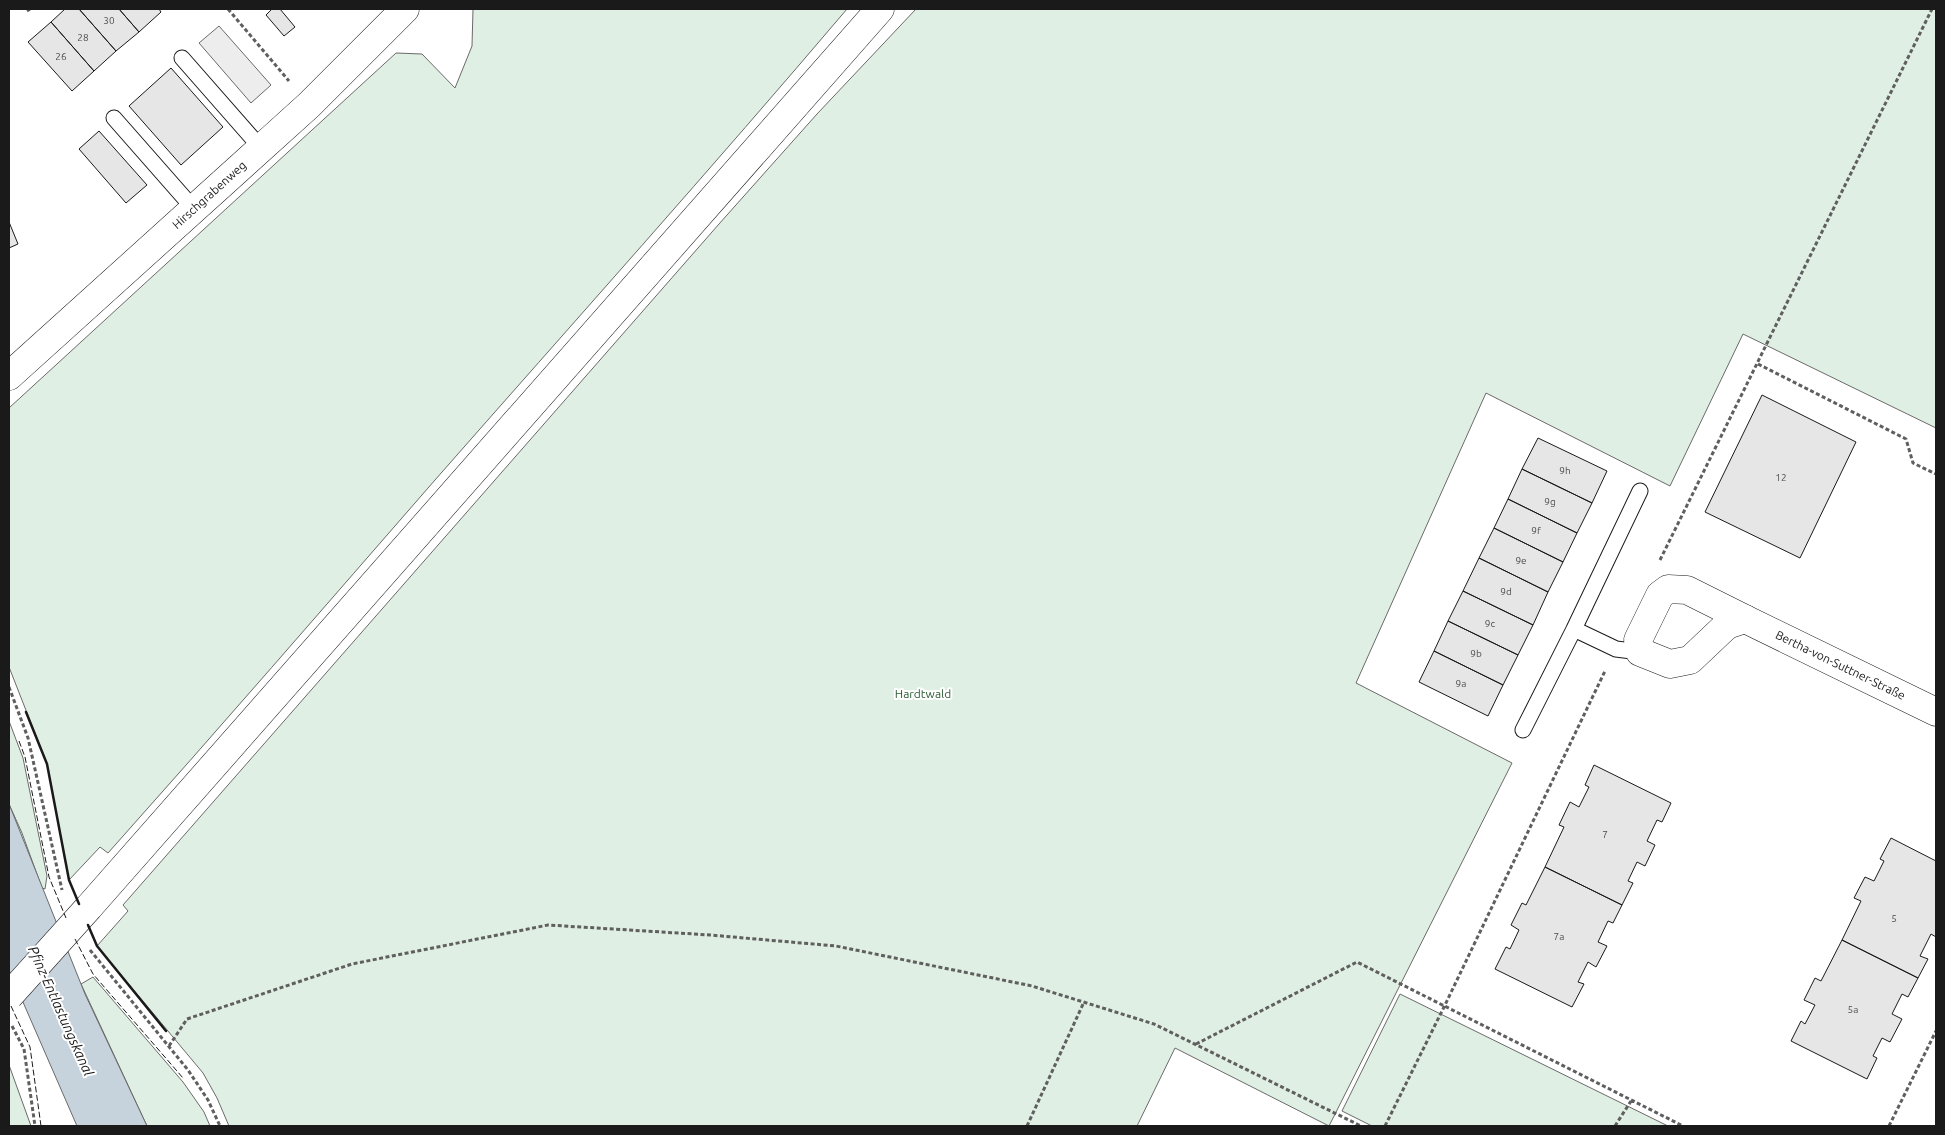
<svg xmlns="http://www.w3.org/2000/svg" width="1945" height="1135" viewBox="0 0 1945 1135" font-family="Ubuntu,sans-serif">
<style>
.green{fill:#e0efe3;stroke:#6a6a6a}
.parking{fill:#ededed;stroke:#6a6a6a}
.water{fill:#c6d2dc;stroke:#6a6a6a}
.building{fill:#e6e6e6;stroke:#1a1a1a}
.lines{fill:none;stroke-linecap:round;stroke-linejoin:round}
.lane-casing{stroke:#1a1a1a;stroke-width:17}
.street-casing{stroke:#1a1a1a;stroke-width:29}
.primary-casing{stroke:#1a1a1a;stroke-width:29}
.path{stroke:#5f5f5f;stroke-width:3;stroke-dasharray:4 2.5;stroke-linecap:butt}
.lane{stroke:#fff;stroke-width:15}
.street{stroke:#fff;stroke-width:28}
.primary{stroke:#fff;stroke-width:28}
.primary-bridge-casing{stroke:#1a1a1a;stroke-width:29;stroke-linecap:butt}
.primary-bridge{stroke:#fff;stroke-width:28}
.fence{stroke:#1a1a1a;stroke-width:1;stroke-dasharray:6 2.5;stroke-linecap:butt}
.wall{stroke:#1a1a1a;stroke-width:2.5}
.labels{text-anchor:middle;stroke-width:4;stroke-linejoin:round;paint-order:stroke}
.number-label{font-size:10px;fill:#4d4d4d}
.street-label{font-size:12px;fill:#1a1a1a;stroke:#fff}
.park-label{font-size:12px;fill:#2b5a34;stroke:#fff}
.water-label{font-size:14px;font-style:italic;fill:#1a1a1a;stroke:#fff}
</style>
<rect width="100%" height="100%" fill="#fff"/>
<path class="green" d="M 473,9 L 847,9 C 712,168 573,323 435,480 C 326,605 218,730 108,853 L 100,847 L 69,880 L 47,764 L 9,667 L 9,408 L 396,53 L 422,54 L 455,88 L 472,46 Z
M 916,9 L 1936,9 L 1936,428 L 1743,334 L 1670,486 L 1486,393 L 1356,683 L 1512,763 L 1329,1126 L 1175,1048 L 1137,1126 L 229,1126 L 217,1098 L 203,1073 L 97,946 L 128,911 L 123,905 L 719,224 L 817,114 Z
M 9,721 L 23,758 L 47,876 L 45,889 L 42,888 L 22,833 L 9,804 Z
M 93,977 L 183,1082 L 204,1112 L 210,1126 L 147,1126 L 81,984 Z
M 1400,994 L 1668,1126 L 1372,1126 L 1342,1111 Z
M 9,1065 L 31,1126 L 9,1126 Z"/>
<path class="parking" d="M 219,26 L 271,85 L 251,103 L 199,43 Z"/>
<path class="water" d="M 9,804 L 85,994 L 147,1126 L 77,1126 L 9,970 Z"/>
<path class="building" d="M 65,9 L 79,9 L 116,51 L 94,71 L 51,22 Z
M 79,9 L 119,9 L 139,32 L 116,51 Z
M 119,9 L 159,9 L 161,12 L 139,32 Z
M 272,9 L 280,9 L 295,27 L 284,36 L 266,15 Z
M 51,22 L 94,71 L 72,91 L 28,42 Z
M 171,68 L 223,127 L 181,165 L 129,106 Z
M 99,131 L 147,185 L 126,203 L 79,149 Z
M 9,222 L 18,244 L 9,248 Z
M 1762,395 L 1856,442 L 1800,558 L 1705,512 Z
M 1538,438 L 1607,471 L 1592,503 L 1522,469 Z
M 1522,469 L 1592,503 L 1577,533 L 1508,499 Z
M 1508,499 L 1577,533 L 1563,562 L 1494,528 Z
M 1494,528 L 1563,562 L 1548,592 L 1479,558 Z
M 1479,558 L 1548,592 L 1533,625 L 1463,591 Z
M 1463,591 L 1533,625 L 1518,655 L 1448,621 Z
M 1448,621 L 1518,655 L 1503,685 L 1434,651 Z
M 1434,651 L 1503,685 L 1488,716 L 1419,682 Z
M 1594,765 L 1671,803 L 1662,822 L 1657,820 L 1647,841 L 1655,845 L 1645,866 L 1637,862 L 1628,881 L 1633,883 L 1622,905 L 1545,867 L 1564,827 L 1559,825 L 1570,802 L 1579,807 L 1589,787 L 1585,785 Z
M 1891,838 L 1936,861 L 1936,937 L 1931,934 L 1920,956 L 1928,959 L 1918,978 L 1842,940 L 1861,901 L 1854,898 L 1865,877 L 1874,881 L 1884,861 L 1880,859 Z
M 1545,867 L 1622,905 L 1613,923 L 1608,921 L 1598,942 L 1607,946 L 1596,967 L 1588,962 L 1578,982 L 1584,984 L 1572,1007 L 1495,969 L 1506,947 L 1510,949 L 1519,930 L 1511,925 L 1522,903 L 1526,905 Z
M 1842,940 L 1918,978 L 1908,997 L 1902,994 L 1892,1014 L 1902,1019 L 1890,1042 L 1882,1038 L 1873,1056 L 1877,1058 L 1867,1079 L 1791,1041 L 1801,1021 L 1805,1024 L 1815,1005 L 1804,1000 L 1815,978 L 1821,981 Z"/>
<g class="lines">
<g class="lane-casing">
<path id="lane" d="M 182,58 L 261,148
M 114,118 L 194,209
M 1574,629 L 1640,491
M 1523,730 L 1574,629 L 1616,649 L 1640,652"/>
</g>
<g class="street-casing">
<g id="street">
<path id="s1" d="M 9,376 L 309,105 L 405,9"/>
<path d="M 1668,589 L 1687,590 L 1745,619 L 1727,625 L 1690,660 L 1670,664 L 1640,652 L 1638,640 L 1660,595 Z"/>
<path id="s2" d="M 1745,619 L 1936,712"/>
</g>
</g>
<g class="primary-casing">
<path id="primary" d="M 89,907 L 880,9"/>
</g>
<path class="path" d="M 228,9 L 289,81
M 27,11 L 30,9
M 1758,364 L 1906,439 L 1913,463 L 1936,474
M 1660,560 L 1932,9
M 9,687 L 28,738 L 62,890
M 90,950 L 188,1070 L 208,1100 L 220,1126
M 12,1026 L 24,1049 L 35,1126
M 1196,1044 L 1357,962 L 1683,1126
M 169,1046 L 187,1019 L 352,964 L 548,925 L 710,935 L 836,946 L 1032,986 L 1154,1024 L 1361,1126
M 1027,1126 L 1084,1002
M 1385,1126 L 1445,1005 L 1605,671
M 1615,1126 L 1631,1101
M 1889,1126 L 1936,1031"/>
<use href="#lane" class="lane"/>
<use href="#street" class="street"/>
<use href="#primary" class="primary"/>
<g class="primary-bridge-casing">
<path id="primary-bridge" d="M 9,996 L 89,907"/>
</g>
<use href="#primary-bridge" class="primary-bridge"/>
<path class="fence" d="M 19,741 L 25,757 L 49,877 L 66,918
M 75,939 L 93,974 L 183,1078
M 11,1006 L 30,1047 L 41,1126"/>
<path class="wall" d="M 26,712 L 47,764 L 69,880 L 79,904
M 88,925 L 97,946 L 166,1031"/>
</g>
<g class="labels">
<g class="number-label">
<text x="109" y="24">30</text>
<text x="83" y="41">28</text>
<text x="61" y="60">26</text>
<text x="1565" y="474">9h</text>
<text x="1781" y="481">12</text>
<text x="1550" y="505">9g</text>
<text x="1536" y="534">9f</text>
<text x="1521" y="564">9e</text>
<text x="1506" y="595">9d</text>
<text x="1490" y="627">9c</text>
<text x="1476" y="657">9b</text>
<text x="1461" y="687">9a</text>
<text x="1605" y="838">7</text>
<text x="1894" y="922">5</text>
<text x="1559" y="940">7a</text>
<text x="1853" y="1013">5a</text>
</g>
<g class="street-label">
<text dy="4" stroke="none"><textPath href="#s1" startOffset="270">Hirschgrabenweg</textPath></text>
<text dy="4" stroke="none"><textPath href="#s2" startOffset="106">Bertha-von-Suttner-Straße</textPath></text>
</g>
<g class="park-label">
<text x="923" y="698">Hardtwald</text>
</g>
<g class="water-label">
<text transform="translate(61 1011) rotate(66)" y="5">Pfinz-Entlastungskanal</text>
</g>
</g>
<rect width="1945" height="1135" fill="none" stroke="#1a1a1a" stroke-width="20"/>
</svg>
